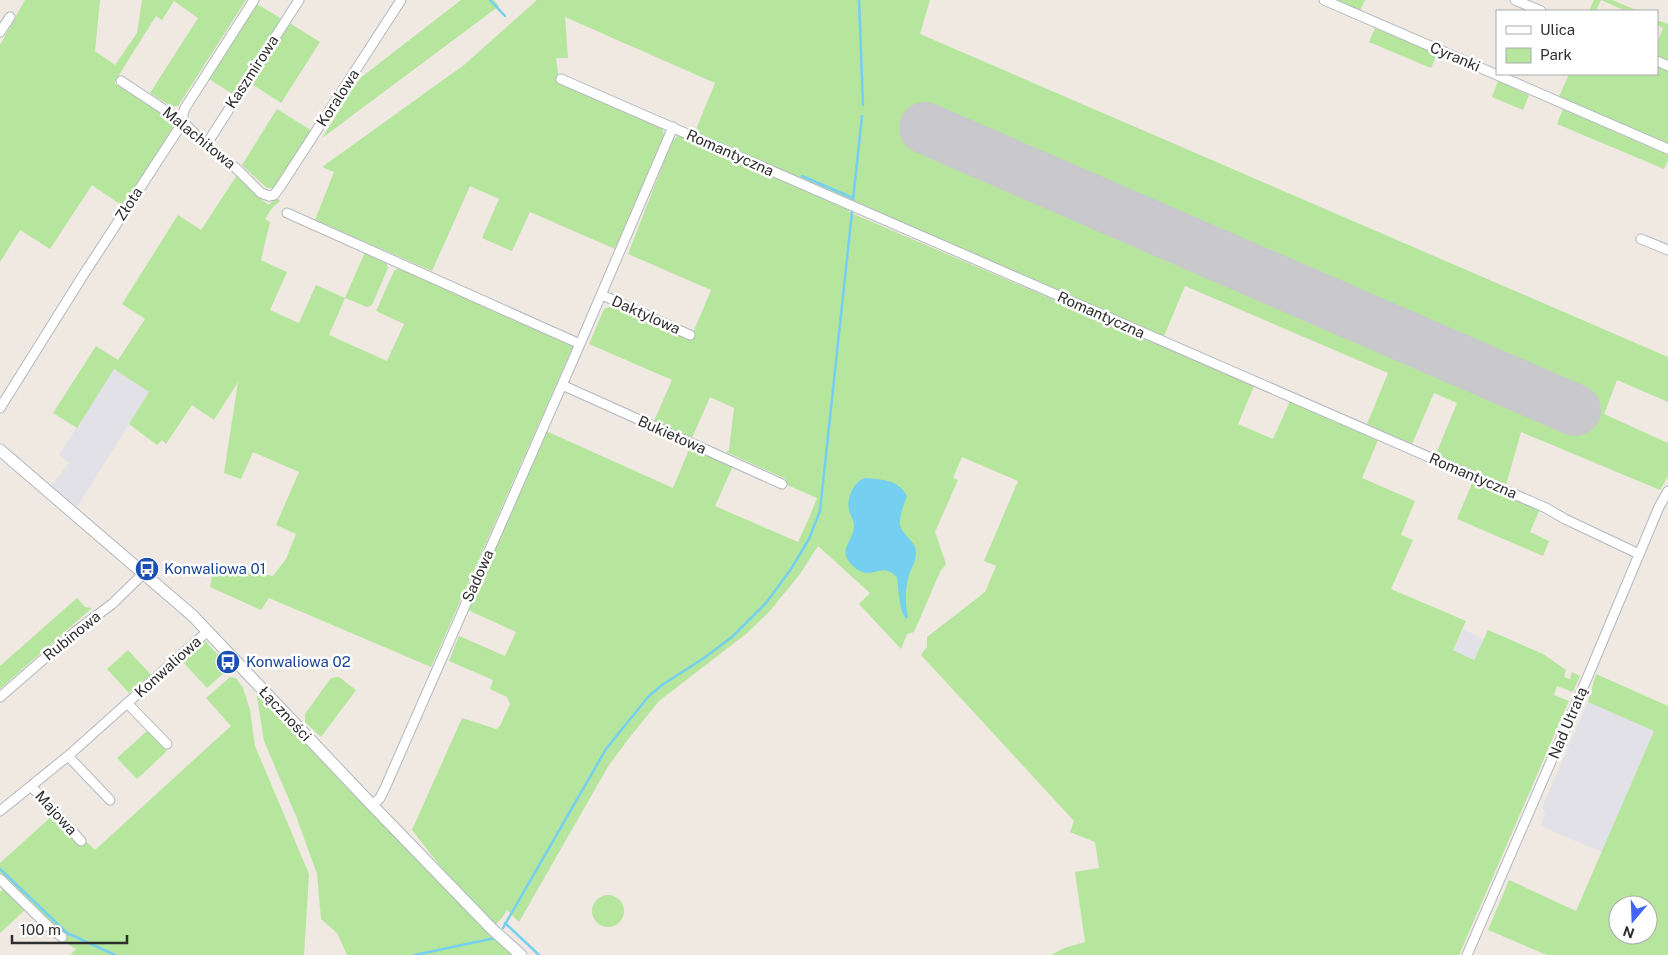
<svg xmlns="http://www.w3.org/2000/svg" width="1668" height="955" viewBox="0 0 1668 955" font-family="'Public Sans',sans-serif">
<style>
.industrial{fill:#e3e1e8}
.green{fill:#b6e59e;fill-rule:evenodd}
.water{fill:#75cff0}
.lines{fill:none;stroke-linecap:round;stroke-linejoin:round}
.stream{stroke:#75cff0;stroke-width:2.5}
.runway{stroke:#c9c8cc;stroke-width:52}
.street-casing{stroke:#b4b7c1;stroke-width:11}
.secondary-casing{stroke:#b4b7c1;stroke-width:13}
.street{stroke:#fff;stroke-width:9}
.secondary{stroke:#fff;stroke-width:11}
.labels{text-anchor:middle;stroke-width:5;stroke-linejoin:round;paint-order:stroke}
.street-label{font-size:15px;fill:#2e2e2e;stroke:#fff}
.transit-label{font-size:15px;fill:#164399;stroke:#fff;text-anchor:start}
</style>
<rect width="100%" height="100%" fill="#efe9e1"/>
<path class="industrial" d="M 114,368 L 149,392 L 77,507 L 51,486 L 69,463 L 59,455 Z
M 1463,629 L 1484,639 L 1474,660 L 1453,650 Z
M 1588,702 L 1654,731 L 1602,852 L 1540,826 L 1545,814 L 1542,807 Z"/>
<path class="green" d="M 25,0 L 100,0 L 95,51 L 115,65 L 137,33 L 142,0 L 246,0 L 178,106 L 172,107 L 150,93 L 198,18 L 174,1 L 162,20 L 156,16 L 114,83 L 177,124 L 124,207 L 92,185 L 50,249 L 20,230 L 0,262 L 0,45 Z
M 461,0 L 494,0 L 499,6 L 322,138 L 359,79 Z
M 537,0 L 930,0 L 920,34 L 1668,357 L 1668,402 L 1617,380 L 1604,414 L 1668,443 L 1668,476 L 1660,490 L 1521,432 L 1506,485 L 1436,454 L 1457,403 L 1434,393 L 1412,444 L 1367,424 L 1388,373 L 1185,286 L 1164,336 L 698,136 L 695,132 L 715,83 L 565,17 L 568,58 L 556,58 L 559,82 L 658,125 L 662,128 L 664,135 L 615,249 L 530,212 L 512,251 L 482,238 L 499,199 L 470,186 L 432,271 L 315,220 L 334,172 L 322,167 L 464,65 Z
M 1334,0 L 1365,0 L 1360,11 Z
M 1594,0 L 1612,0 L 1638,11 L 1626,11 L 1601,0 L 1596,11 L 1589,11 Z
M 257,4 L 282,19 L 234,95 L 209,79 Z
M 1657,20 L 1668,24 L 1668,63 L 1657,58 L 1657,43 L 1663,28 L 1657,25 Z
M 288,22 L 320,42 L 281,103 L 250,83 Z
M 1375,28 L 1437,54 L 1431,68 L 1369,42 Z
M 1657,65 L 1668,70 L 1668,144 L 1559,97 L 1569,74 L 1657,74 Z
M 1498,81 L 1529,95 L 1523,110 L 1492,97 Z
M 277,109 L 312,131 L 275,188 L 267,188 L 242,165 Z
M 1563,109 L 1668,155 L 1668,160 L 1664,169 L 1557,124 Z
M 679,135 L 685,136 L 849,209 L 849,212 L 1254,386 L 1238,424 L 1273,439 L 1290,401 L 1378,440 L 1362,478 L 1415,501 L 1401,535 L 1413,540 L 1391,589 L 1466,621 L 1453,650 L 1474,660 L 1488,630 L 1543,654 L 1566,670 L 1564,677 L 1570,679 L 1572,672 L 1580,676 L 1573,692 L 1557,686 L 1554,695 L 1569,701 L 1459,955 L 1051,955 L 1064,948 L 1085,942 L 1075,872 L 1099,868 L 1095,842 L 1070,832 L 1074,821 L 921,655 L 927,647 L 927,637 L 985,592 L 996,566 L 984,561 L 1018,481 L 962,457 L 953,478 L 958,480 L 935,532 L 946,564 L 940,572 L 914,632 L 907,634 L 901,649 L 859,604 L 870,593 L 818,546 L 800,574 L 769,612 L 746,634 L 659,701 L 630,737 L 609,765 L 519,922 L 507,910 L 501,919 L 495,925 L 448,876 L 412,830 L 462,718 L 496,729 L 500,726 L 510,704 L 507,697 L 490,689 L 493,680 L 449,661 L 459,636 L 505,656 L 516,632 L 468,610 L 546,431 L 673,488 L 690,447 L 733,466 L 715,506 L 798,542 L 809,518 L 817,498 L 785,484 L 786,479 L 726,452 L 729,450 L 734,408 L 710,397 L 692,438 L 654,421 L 672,380 L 589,344 L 604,309 L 612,306 L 690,340 L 711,290 L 628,254 L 672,141 Z
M 237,175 L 268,205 L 277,198 L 280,201 L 272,208 L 265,219 L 270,222 L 261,260 L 287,272 L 270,310 L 299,323 L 316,285 L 345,298 L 365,252 C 374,256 387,258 388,268 L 372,305 L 367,307 L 345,298 L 329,335 L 387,361 L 404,324 L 376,311 L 394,271 L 399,268 L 574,344 L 431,667 L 269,598 L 261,610 L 210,587 L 214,565 L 273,576 L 286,559 L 296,534 L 276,525 L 299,472 L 253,452 L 241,479 L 224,473 L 238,382 L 214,420 L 192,405 L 166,444 L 162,440 L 157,445 L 129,424 L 149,392 L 114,369 L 77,428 L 53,413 L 96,346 L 118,360 L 145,319 L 122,304 L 178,215 L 201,230 Z
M 1473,481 L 1540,509 L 1530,532 L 1549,541 L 1543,556 L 1457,519 Z
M 77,598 L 85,607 L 92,608 L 0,689 L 0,666 Z
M 204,640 L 226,663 L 226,671 L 207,688 L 181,660 Z
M 128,650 L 151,675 L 129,693 L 107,669 Z
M 1596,674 L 1668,706 L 1668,955 L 1547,955 L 1488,930 L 1509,880 L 1576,911 L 1654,731 L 1588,702 ZM 1618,905 L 1648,905 L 1648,935 L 1618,935 Z
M 230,677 L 236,678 L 243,688 L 250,710 L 255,746 L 309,874 L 304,955 L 70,955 L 76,949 L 64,942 L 66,937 L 61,934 L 0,876 L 0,863 L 52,816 L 79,846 L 85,840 L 95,850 L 231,726 L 206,698 Z
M 339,677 L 356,690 L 321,737 L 305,722 L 305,714 L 331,678 Z
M 256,691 L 513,955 L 347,955 L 337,933 L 321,919 L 317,874 L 296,816 L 264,741 Z
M 147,731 L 167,751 L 137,779 L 117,758 Z
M 3,889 L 25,910 L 0,933 L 0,892 Z
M592 911a16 16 0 1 1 32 0a16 16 0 1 1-32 0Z"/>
<path class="water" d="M 865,478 C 881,479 899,480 907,496 C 904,504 900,514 900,522 C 899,534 916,540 916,552 C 916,561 912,567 909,575 C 905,589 905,603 908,617 L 906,619 C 898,607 899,590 897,577 C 878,559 873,585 852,565 C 836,549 855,540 854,525 C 854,520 850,515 849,510 C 846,499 854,481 865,478 Z"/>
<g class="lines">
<path class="stream" d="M 490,0 L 505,16
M 859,0 L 863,105
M 802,176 L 853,198
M 853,200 L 862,116
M 0,869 L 67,933 L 115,955
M 505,923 L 539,955
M 503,928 L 606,749 L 648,697 L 662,685 L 704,658 L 732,637 L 766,603 L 791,569 L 809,539 L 820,511 L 852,212
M 415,955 L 495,938"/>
<path class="runway" d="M 925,128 L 1575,410"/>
<g class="street-casing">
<path id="street" d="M 1324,0 L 1668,149
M 1515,0 L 1541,11
M 0,32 L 10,17
M 1657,61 L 1668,66
M 561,79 L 1546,508 L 1565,519 L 1639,554
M 121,81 L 183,122 L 206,145 L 237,169 L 261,193 L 269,196 L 274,195 L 280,187 L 401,0
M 206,145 L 299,0
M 287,213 L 580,344
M 1641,239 L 1668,250
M 602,295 L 690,335
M 562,385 L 782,484
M 0,408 L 82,277 L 183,122 L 183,114 L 185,108 L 254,0
M 0,697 L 76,631 L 112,604 L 144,573
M 127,703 L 167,744
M 68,756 L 110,800
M 31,786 L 81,841
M 372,805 L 380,798 L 385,788 L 580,344 L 673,127
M 0,811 L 68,756 L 208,631
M 0,879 L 50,928 L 62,937
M 1467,955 L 1588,676 L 1659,507 L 1668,491"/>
</g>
<g class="secondary-casing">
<path id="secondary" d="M 0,450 L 193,616 L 372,805 L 492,929 L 521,955"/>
</g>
<use href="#street" class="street"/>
<use href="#secondary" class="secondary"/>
</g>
<defs>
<g id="bus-disc" transform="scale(1.25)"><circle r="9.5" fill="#1a4fb4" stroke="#fff"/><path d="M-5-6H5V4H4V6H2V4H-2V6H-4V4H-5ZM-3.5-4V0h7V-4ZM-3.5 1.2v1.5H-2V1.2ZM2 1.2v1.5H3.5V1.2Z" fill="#fff"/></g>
</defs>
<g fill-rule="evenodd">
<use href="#bus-disc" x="147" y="569"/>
<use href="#bus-disc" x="228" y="662"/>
</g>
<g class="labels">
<g class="street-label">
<text transform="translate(1455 57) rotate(23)" y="5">Cyranki</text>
<text transform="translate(252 72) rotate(-57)" y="5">Kaszmirowa</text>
<text transform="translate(338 98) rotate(-57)" y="5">Koralowa</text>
<text transform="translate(199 138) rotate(39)" y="5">Malachitowa</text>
<text transform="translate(730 153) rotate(24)" y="5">Romantyczna</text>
<text transform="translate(129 204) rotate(-57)" y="5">Złota</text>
<text transform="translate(646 315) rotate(24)" y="5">Daktylowa</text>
<text transform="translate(1101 315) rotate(24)" y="5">Romantyczna</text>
<text transform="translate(672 435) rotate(24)" y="5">Bukietowa</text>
<text transform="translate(1473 476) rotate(23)" y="5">Romantyczna</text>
<text transform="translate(478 576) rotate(-66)" y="5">Sadowa</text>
<text transform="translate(72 636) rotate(-39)" y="5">Rubinowa</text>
<text transform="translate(168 667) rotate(-42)" y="5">Konwaliowa</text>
<text transform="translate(285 714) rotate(47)" y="5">Łączności</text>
<text transform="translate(1568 723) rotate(-67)" y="5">Nad Utratą</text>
<text transform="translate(56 813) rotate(48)" y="5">Majowa</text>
</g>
<g class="transit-label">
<text x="164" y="574">Konwaliowa 01</text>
<text x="246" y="667">Konwaliowa 02</text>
</g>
</g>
<rect x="1496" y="10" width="162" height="65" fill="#ffffff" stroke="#ababab"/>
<rect x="1506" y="26" width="25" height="8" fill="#ffffff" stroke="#ababab"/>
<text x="1540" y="35" font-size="15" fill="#2e2e2e">Ulica</text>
<rect x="1506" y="48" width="25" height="15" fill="#b6e59e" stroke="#ababab"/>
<text x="1540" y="60" font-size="15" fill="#2e2e2e">Park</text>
<g transform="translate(1633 920) rotate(199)"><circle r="24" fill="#ffffff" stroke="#ababab"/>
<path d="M0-4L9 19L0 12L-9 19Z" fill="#4264fb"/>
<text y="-8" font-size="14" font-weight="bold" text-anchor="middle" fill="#2e2e2e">N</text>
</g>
<path d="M12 935v8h115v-8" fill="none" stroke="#2e2e2e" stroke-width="2.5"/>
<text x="20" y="935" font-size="15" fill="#2e2e2e" stroke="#ffffff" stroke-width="4" paint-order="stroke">100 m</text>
</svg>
